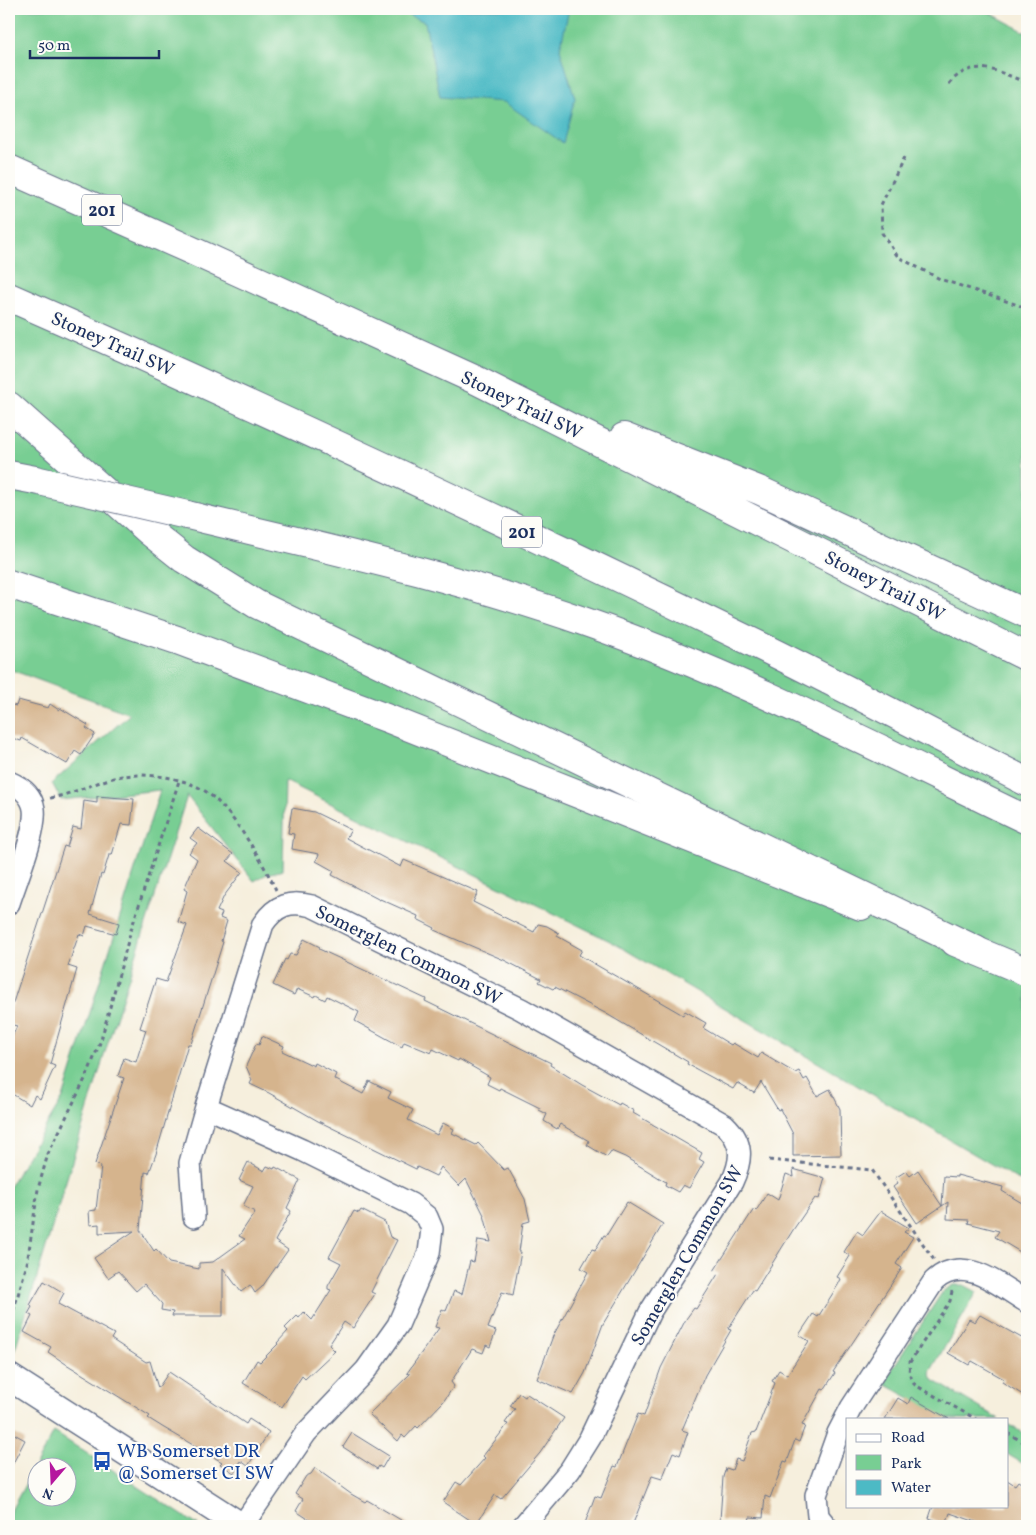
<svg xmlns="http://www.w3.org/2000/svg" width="1036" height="1535" viewBox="0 0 1036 1535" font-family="Vollkorn,serif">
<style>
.green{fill:#78ce93;stroke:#4a7e78;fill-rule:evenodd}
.water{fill:#4cbac5;stroke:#347492}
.building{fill:#d5b48d}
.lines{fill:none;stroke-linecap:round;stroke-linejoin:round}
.minor-casing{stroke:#68728a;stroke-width:24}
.tertiary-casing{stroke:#68728a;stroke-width:29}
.secondary-casing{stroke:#68728a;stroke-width:30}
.motorway-casing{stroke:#68728a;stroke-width:30}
.path{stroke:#68728a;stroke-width:3;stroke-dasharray:4 4;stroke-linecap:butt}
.minor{stroke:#fff;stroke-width:21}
.tertiary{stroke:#fff;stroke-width:26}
.secondary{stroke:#fff;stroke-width:28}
.motorway{stroke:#fff;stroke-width:28}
.motorway-bridge-casing{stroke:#68728a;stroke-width:30;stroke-linecap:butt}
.motorway-bridge{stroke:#fff;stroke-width:28}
.labels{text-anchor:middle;stroke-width:4;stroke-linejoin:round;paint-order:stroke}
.shield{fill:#fdfcf7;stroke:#5f6c8c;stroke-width:1}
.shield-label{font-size:18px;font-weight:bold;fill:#1b2f5e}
.street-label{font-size:19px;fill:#1b2f5e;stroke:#fdfcf7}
.transit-label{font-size:19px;fill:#164399;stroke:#fdfcf7;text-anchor:start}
</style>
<rect width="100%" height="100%" fill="#fdfcf7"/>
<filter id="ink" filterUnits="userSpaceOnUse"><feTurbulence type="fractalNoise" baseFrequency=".02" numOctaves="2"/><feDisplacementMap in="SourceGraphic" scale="10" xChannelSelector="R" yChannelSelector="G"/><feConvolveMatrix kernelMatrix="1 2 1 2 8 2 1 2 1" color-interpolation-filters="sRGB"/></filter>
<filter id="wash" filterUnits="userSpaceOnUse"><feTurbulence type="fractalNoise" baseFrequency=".0096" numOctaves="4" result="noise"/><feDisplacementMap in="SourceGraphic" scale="20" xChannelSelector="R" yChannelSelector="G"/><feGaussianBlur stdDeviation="1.12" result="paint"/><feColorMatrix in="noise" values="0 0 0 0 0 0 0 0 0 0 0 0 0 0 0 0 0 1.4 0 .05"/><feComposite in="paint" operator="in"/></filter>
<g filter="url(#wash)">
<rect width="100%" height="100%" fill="#f6efdd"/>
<path class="green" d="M 9,9 L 983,9 L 1027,33 L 1027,1185 L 612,942 L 285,781 L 283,870 L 267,874 L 254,881 L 187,796 L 107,1046 L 13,1356 L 9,1353 L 9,1187 L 63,1098 L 160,790 L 61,800 L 52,783 L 130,714 L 9,669 Z
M 953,1285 L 964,1285 L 977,1292 L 930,1372 L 933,1380 L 999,1419 L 948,1419 L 883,1383 L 943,1291 Z
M 1007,1424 L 1027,1435 L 1027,1466 L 1007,1454 Z
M 54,1432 L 199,1526 L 9,1526 L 9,1514 ZM 38,1468 L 68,1468 L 68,1498 L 38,1498 Z"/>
<path class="water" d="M 394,9 L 569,9 L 560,49 L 575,98 L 563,143 L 504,102 L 440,97 L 425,22 Z"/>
<g id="blocks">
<path class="building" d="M 18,700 L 48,708 L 50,704 L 59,710 L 60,708 L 88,725 L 86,728 L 95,734 L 81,755 L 75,751 L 67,764 L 22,738 L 21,741 L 9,737 L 9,704 L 16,706 Z
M 97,796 L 134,799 L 131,825 L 121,824 L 112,855 L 109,855 L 103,875 L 101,874 L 90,914 L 119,923 L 116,934 L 87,926 L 84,936 L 79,934 L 68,966 L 77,969 L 50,1064 L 55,1066 L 40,1099 L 35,1095 L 30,1105 L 9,1092 L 9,1044 L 17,1026 L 9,1024 L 9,1015 L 64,846 L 67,847 L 73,827 L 81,829 L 84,801 L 97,803 Z
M 292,808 L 314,812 L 351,830 L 346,838 L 401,867 L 404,860 L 478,892 L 473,902 L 534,932 L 538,924 L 547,926 L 559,933 L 557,936 L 582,950 L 579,955 L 683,1015 L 685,1011 L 706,1023 L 703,1028 L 731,1045 L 733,1043 L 758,1058 L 761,1053 L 795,1073 L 799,1071 L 804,1080 L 807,1078 L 817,1096 L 830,1089 L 840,1109 L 841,1155 L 793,1156 L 793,1134 L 780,1109 L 778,1110 L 761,1082 L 754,1093 L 737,1083 L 733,1089 L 687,1064 L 688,1062 L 605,1013 L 555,987 L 553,989 L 539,982 L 541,979 L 504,960 L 434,930 L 435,928 L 417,919 L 418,916 L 380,899 L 380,900 L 332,875 L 334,871 L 316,861 L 319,854 L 292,849 L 294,834 L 288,833 Z
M 198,828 L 233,854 L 227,861 L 242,872 L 224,896 L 217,911 L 222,913 L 220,918 L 227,921 L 221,941 L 223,942 L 191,1044 L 188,1044 L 156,1154 L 149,1173 L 145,1172 L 140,1230 L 154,1251 L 156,1249 L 169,1263 L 199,1269 L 199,1263 L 213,1262 L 245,1239 L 239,1236 L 255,1212 L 243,1206 L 253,1186 L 239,1180 L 248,1162 L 264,1171 L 267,1166 L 274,1169 L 275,1167 L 300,1180 L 287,1208 L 291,1211 L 275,1241 L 288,1250 L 262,1287 L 255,1293 L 250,1285 L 241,1292 L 223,1268 L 223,1316 L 172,1316 L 173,1312 L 161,1310 L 162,1304 L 144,1284 L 136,1291 L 118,1271 L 108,1278 L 94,1258 L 134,1231 L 99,1233 L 99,1224 L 90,1225 L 89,1211 L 96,1210 L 101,1166 L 95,1164 L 124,1078 L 118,1076 L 124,1058 L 136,1062 L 146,1030 L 140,1028 L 156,979 L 166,982 L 187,925 L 178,922 L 187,891 L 184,889 L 197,859 L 189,853 L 197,843 L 190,838 Z
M 304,939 L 320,947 L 319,949 L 426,999 L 425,1001 L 551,1063 L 550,1065 L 582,1085 L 619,1105 L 620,1103 L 634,1111 L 633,1113 L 702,1153 L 699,1159 L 704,1162 L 689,1188 L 683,1185 L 678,1192 L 665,1185 L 666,1182 L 625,1157 L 611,1151 L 607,1157 L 587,1145 L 589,1141 L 560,1124 L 557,1129 L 544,1121 L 547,1114 L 539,1110 L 540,1108 L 500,1088 L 499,1090 L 487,1084 L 490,1077 L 459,1059 L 458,1061 L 433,1049 L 431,1053 L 404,1042 L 402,1047 L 355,1021 L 359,1012 L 327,996 L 325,1000 L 316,995 L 315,997 L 297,989 L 294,995 L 273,985 L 285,959 L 287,960 L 290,954 L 296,955 Z
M 262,1036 L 284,1046 L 282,1051 L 314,1066 L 315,1063 L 336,1074 L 334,1079 L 363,1094 L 369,1081 L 391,1092 L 388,1098 L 413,1110 L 408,1120 L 437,1135 L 443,1123 L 454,1129 L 452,1133 L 476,1145 L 478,1143 L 504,1170 L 508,1168 L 525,1199 L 530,1221 L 523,1223 L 519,1252 L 521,1252 L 513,1295 L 502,1292 L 488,1328 L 496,1331 L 490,1347 L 486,1345 L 483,1353 L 472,1349 L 451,1382 L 454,1386 L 443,1402 L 418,1428 L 416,1426 L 405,1438 L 402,1435 L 398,1441 L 369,1414 L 410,1374 L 407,1373 L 439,1328 L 435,1327 L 442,1309 L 446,1311 L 454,1291 L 462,1294 L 470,1261 L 474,1262 L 478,1240 L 491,1242 L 484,1215 L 466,1179 L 459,1186 L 441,1167 L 436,1176 L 417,1167 L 416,1169 L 318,1121 L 269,1093 L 250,1084 L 252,1080 L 246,1066 L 256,1044 L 259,1045 Z
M 793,1169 L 825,1178 L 819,1199 L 815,1198 L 793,1230 L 755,1291 L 753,1290 L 728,1329 L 731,1330 L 705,1375 L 682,1430 L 688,1432 L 680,1455 L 673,1452 L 662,1479 L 652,1476 L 632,1526 L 584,1526 L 595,1496 L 601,1498 L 614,1466 L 617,1467 L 638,1414 L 644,1416 L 661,1368 L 686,1319 L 694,1308 L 696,1309 L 718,1274 L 714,1271 L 754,1209 L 756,1211 L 767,1193 L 778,1200 L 786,1174 L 794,1177 Z
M 918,1170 L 942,1206 L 917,1223 L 893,1187 L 898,1183 L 895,1178 L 906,1171 L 910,1176 Z
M 957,1175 L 1003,1187 L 1002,1191 L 1027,1206 L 1027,1256 L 995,1237 L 999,1231 L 968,1223 L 969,1220 L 947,1219 L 948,1202 L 942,1206 L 944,1176 L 957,1177 Z
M 627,1202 L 663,1224 L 603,1324 L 585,1373 L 573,1394 L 537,1379 L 553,1336 L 588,1272 L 581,1268 L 592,1249 L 595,1250 L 604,1235 L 606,1236 Z
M 361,1210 L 385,1222 L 390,1237 L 397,1240 L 371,1292 L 375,1294 L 353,1328 L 344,1322 L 329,1345 L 335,1351 L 305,1379 L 302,1376 L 282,1407 L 243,1383 L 257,1360 L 260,1362 L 278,1344 L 277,1343 L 288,1331 L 285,1328 L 297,1316 L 299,1318 L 304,1312 L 312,1320 L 331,1290 L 328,1289 L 328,1286 L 341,1263 L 329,1257 L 354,1211 L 359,1213 Z
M 881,1211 L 909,1228 L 904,1232 L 913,1237 L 896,1264 L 902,1268 L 833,1372 L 835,1373 L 824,1390 L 822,1389 L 802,1425 L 805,1426 L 799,1442 L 795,1440 L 787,1462 L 784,1461 L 770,1498 L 765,1496 L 763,1518 L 750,1517 L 749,1521 L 747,1522 L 720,1520 L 723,1477 L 726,1468 L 732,1470 L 736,1459 L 742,1461 L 752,1433 L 756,1432 L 775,1383 L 772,1381 L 779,1370 L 787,1375 L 809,1341 L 799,1335 L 813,1314 L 818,1317 L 838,1285 L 841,1279 L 837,1277 L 850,1256 L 844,1252 L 857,1231 L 863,1235 Z
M 44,1281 L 64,1293 L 58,1304 L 114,1334 L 111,1339 L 146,1362 L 150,1361 L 158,1388 L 169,1372 L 246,1424 L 249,1419 L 269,1432 L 248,1466 L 241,1461 L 234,1473 L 220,1464 L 222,1462 L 164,1428 L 148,1418 L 150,1416 L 66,1364 L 48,1352 L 51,1347 L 24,1332 L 32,1316 L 28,1314 L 32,1307 L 30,1305 Z
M 980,1315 L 1027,1341 L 1027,1387 L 1023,1395 L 1002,1382 L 1004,1379 L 972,1361 L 969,1365 L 948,1353 L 969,1319 L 975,1322 Z
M 519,1393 L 525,1397 L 527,1394 L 564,1418 L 540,1453 L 501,1499 L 495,1495 L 476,1524 L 443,1502 L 456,1482 L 461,1485 L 485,1458 L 483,1456 L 508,1424 L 505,1423 L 515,1409 L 510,1406 Z
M 911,1397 L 949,1419 L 885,1419 L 898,1398 L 908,1404 Z
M 9,1431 L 25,1440 L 9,1471 Z
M 352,1433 L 389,1456 L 382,1468 L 379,1466 L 377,1469 L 343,1447 Z
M 315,1468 L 351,1494 L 365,1502 L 367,1500 L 411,1526 L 319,1526 L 296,1511 L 303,1499 L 295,1494 L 306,1476 L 311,1474 Z
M 1007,1480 L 1015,1485 L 1018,1481 L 1027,1487 L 1027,1526 L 988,1526 L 950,1513 L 946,1524 L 929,1518 L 933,1506 L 1007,1506 Z"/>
</g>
</g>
<g filter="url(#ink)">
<use href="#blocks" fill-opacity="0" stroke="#68728a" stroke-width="1"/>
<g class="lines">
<g class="minor-casing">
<path id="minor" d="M 9,782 C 21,787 32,795 34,809 C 37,830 16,881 9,903
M 194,1217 L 190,1163 L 206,1107
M 242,1526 L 306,1433 L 366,1370 L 398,1325 L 429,1253 L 432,1229 L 427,1217 L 411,1204 L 302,1150 L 206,1107 L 263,924 C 276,905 290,900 312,906 L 521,1009 L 725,1125 C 744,1143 742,1160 732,1182 L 650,1312 L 590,1438 L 570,1470 L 523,1526
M 826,1526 L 818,1516 L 816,1495 L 838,1433 L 851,1408 L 934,1281 C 964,1253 1000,1286 1027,1302"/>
</g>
<g class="tertiary-casing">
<path id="tertiary" d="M 9,1377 L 241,1526"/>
</g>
<g class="secondary-casing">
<path id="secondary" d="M 9,584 L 177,640 L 389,719 L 861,906
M 955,942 L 1027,972"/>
</g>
<g class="motorway-casing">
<path id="motorway" d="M 9,169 L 195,252 L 478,381 L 1027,657
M 9,297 C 260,407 508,523 754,643 C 846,688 936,736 1027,782
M 9,406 L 149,531 L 184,559 L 256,604 L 976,950
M 624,437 L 761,491 L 1027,614
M 9,475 L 35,480
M 187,515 C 320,547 454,576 583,621 C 736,674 881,750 1027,820"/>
</g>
<path class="path" d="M 949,84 C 972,56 1000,72 1027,83
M 904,158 L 881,205 L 882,233 L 898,257 L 940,279 L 1027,308
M 50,798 C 75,794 98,780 123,776 C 150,773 182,777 205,791 C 231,808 263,862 276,890
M 769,1160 L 872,1170 L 934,1260
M 952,1291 L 950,1301 L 910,1362 L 909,1373 L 915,1385 L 976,1419
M 9,1326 L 27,1264 L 38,1189 L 48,1154 L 88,1073 L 101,1040 L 131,930 L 179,781
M 1007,1433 L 1027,1444"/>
<use href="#minor" class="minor"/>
<use href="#tertiary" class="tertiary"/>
<use href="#secondary" class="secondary"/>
<use href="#motorway" class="motorway"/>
<g class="motorway-bridge-casing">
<path id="motorway-bridge" d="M 35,480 L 187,515"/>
</g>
<use href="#motorway-bridge" class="motorway-bridge"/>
</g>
</g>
<defs>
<g id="bus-bare" transform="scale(1.5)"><path d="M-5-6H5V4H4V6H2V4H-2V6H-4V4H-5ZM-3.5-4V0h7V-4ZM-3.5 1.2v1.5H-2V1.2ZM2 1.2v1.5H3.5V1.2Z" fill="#1a4fb4" stroke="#fdfcf7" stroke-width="2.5" paint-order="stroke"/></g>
</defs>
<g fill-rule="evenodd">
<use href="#bus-bare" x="102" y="1461"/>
</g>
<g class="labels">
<g class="shield">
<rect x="82" y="194.5" width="40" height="31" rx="4"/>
<rect x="502" y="516.5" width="40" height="31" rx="4"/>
</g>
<g class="shield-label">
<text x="102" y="216">201</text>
<text x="522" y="538">201</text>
</g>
<g class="street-label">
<text transform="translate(113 343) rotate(24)" y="7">Stoney Trail SW</text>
<text transform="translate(522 404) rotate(26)" y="7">Stoney Trail SW</text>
<text transform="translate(885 585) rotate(27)" y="7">Stoney Trail SW</text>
<text transform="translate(409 954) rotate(26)" y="7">Somerglen Common SW</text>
<text transform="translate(686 1255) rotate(-60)" y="7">Somerglen Common SW</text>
</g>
<g class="transit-label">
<text x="117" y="1457">WB Somerset DR<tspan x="117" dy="22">@ Somerset CI SW</tspan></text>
</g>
</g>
<rect width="1036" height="1535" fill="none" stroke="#fdfcf7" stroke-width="30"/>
<rect x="846" y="1418" width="162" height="90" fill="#fdfcf7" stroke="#a3aaba"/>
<rect x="856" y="1434" width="25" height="8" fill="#ffffff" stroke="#a3aaba"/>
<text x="891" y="1442" font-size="15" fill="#1b2f5e">Road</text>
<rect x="856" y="1455" width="25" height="15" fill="#78ce93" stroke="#a3aaba"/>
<text x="891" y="1468" font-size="15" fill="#1b2f5e">Park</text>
<rect x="856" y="1480" width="25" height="15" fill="#4cbac5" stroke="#a3aaba"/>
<text x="891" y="1492" font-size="15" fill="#1b2f5e">Water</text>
<g transform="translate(52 1482) rotate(199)"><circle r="24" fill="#fdfcf7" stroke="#a3aaba"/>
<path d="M0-4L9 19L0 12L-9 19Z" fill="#b5179e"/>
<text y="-8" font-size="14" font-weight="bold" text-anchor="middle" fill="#1b2f5e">N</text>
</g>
<path d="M30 50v8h129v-8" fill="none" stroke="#1b2f5e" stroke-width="2.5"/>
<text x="38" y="50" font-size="15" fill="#1b2f5e" stroke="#fdfcf7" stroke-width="4" paint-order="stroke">50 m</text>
</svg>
